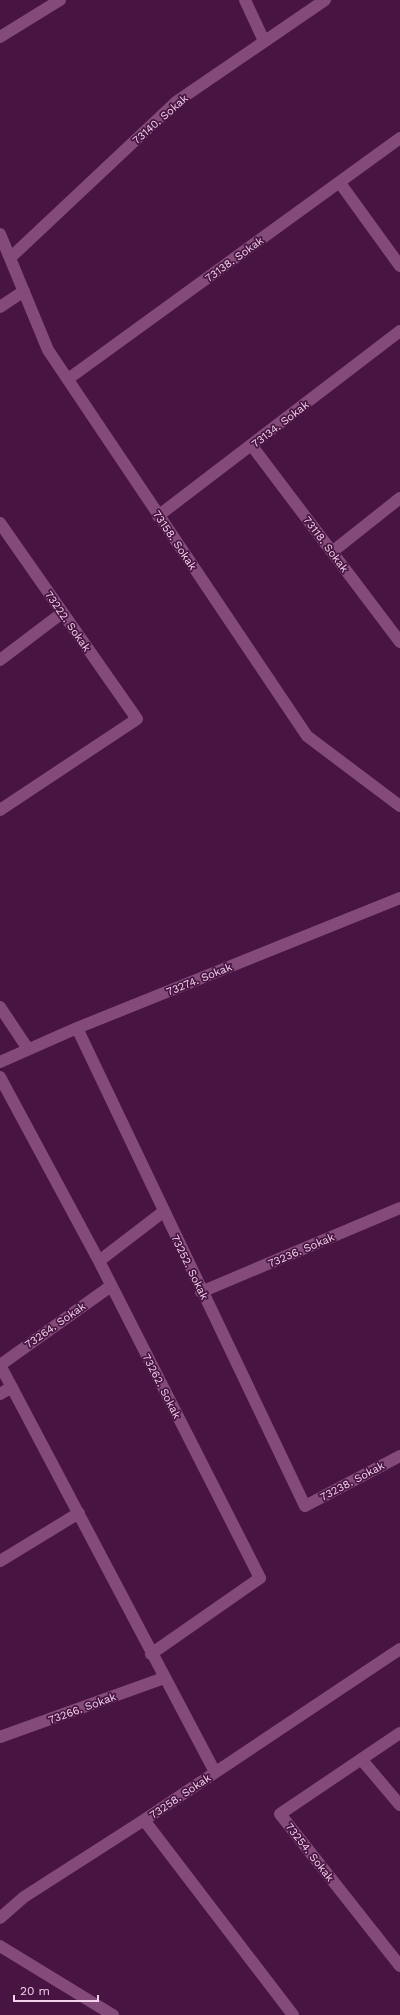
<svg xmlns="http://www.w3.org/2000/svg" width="400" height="2015" viewBox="0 0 400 2015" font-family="'Work Sans',sans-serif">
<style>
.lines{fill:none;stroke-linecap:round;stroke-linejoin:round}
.minor{stroke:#844b7a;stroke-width:12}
.labels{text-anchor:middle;stroke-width:3.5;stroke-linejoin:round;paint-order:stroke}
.street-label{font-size:11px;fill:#f3d2ec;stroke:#481441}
</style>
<rect width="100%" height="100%" fill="#481441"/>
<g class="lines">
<path class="minor" d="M 245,0 L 264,41
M 0,37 L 60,0
M 340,183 L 400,266
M 0,234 L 48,350 L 307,736 L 400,806
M 10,258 L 176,102 L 325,0
M 0,307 L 24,291
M 68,379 L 400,138
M 252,446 L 400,642
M 158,516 L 400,331
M 0,523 L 137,719 L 0,810
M 332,552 L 400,498
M 0,660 L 62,613
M 0,1007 L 28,1049
M 77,1028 L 305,1506 L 400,1456
M 0,1062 L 77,1028 L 400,898
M 0,1077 L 99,1261 L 260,1578 L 151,1654
M 99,1261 L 163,1212
M 201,1292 L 400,1208
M 0,1365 L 215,1772
M 0,1365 L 111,1286
M 0,1394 L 12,1387
M 0,1561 L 79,1513
M 400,1733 L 280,1814 L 400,1966
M 0,1737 L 164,1678
M 361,1759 L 400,1805
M 0,1918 L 24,1897 L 144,1820
M 0,1946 L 113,2015
M 293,2015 L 144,1820 L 400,1649"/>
</g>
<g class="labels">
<g class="street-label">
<text transform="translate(160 119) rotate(-41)" y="4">73140. Sokak</text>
<text transform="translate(234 259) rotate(-36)" y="4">73138. Sokak</text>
<text transform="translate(280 424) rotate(-38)" y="4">73134. Sokak</text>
<text transform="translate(175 540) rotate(56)" y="4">73158. Sokak</text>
<text transform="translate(326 544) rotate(53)" y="4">73118. Sokak</text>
<text transform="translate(68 621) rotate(55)" y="4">73222. Sokak</text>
<text transform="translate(199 979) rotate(-22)" y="4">73274. Sokak</text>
<text transform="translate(301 1250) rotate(-23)" y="4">73236. Sokak</text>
<text transform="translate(190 1267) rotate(64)" y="4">73252. Sokak</text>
<text transform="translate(55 1325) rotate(-35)" y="4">73264. Sokak</text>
<text transform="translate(162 1386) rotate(63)" y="4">73262. Sokak</text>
<text transform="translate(352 1481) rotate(-28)" y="4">73238. Sokak</text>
<text transform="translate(82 1708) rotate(-20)" y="4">73266. Sokak</text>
<text transform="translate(180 1796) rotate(-34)" y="4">73258. Sokak</text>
<text transform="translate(310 1852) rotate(52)" y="4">73254. Sokak</text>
</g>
</g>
<path d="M14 1995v6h84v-6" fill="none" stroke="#f3d2ec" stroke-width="2"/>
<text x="20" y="1995" font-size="12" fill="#f3d2ec" stroke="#481441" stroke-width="3" paint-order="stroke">20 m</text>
</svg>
